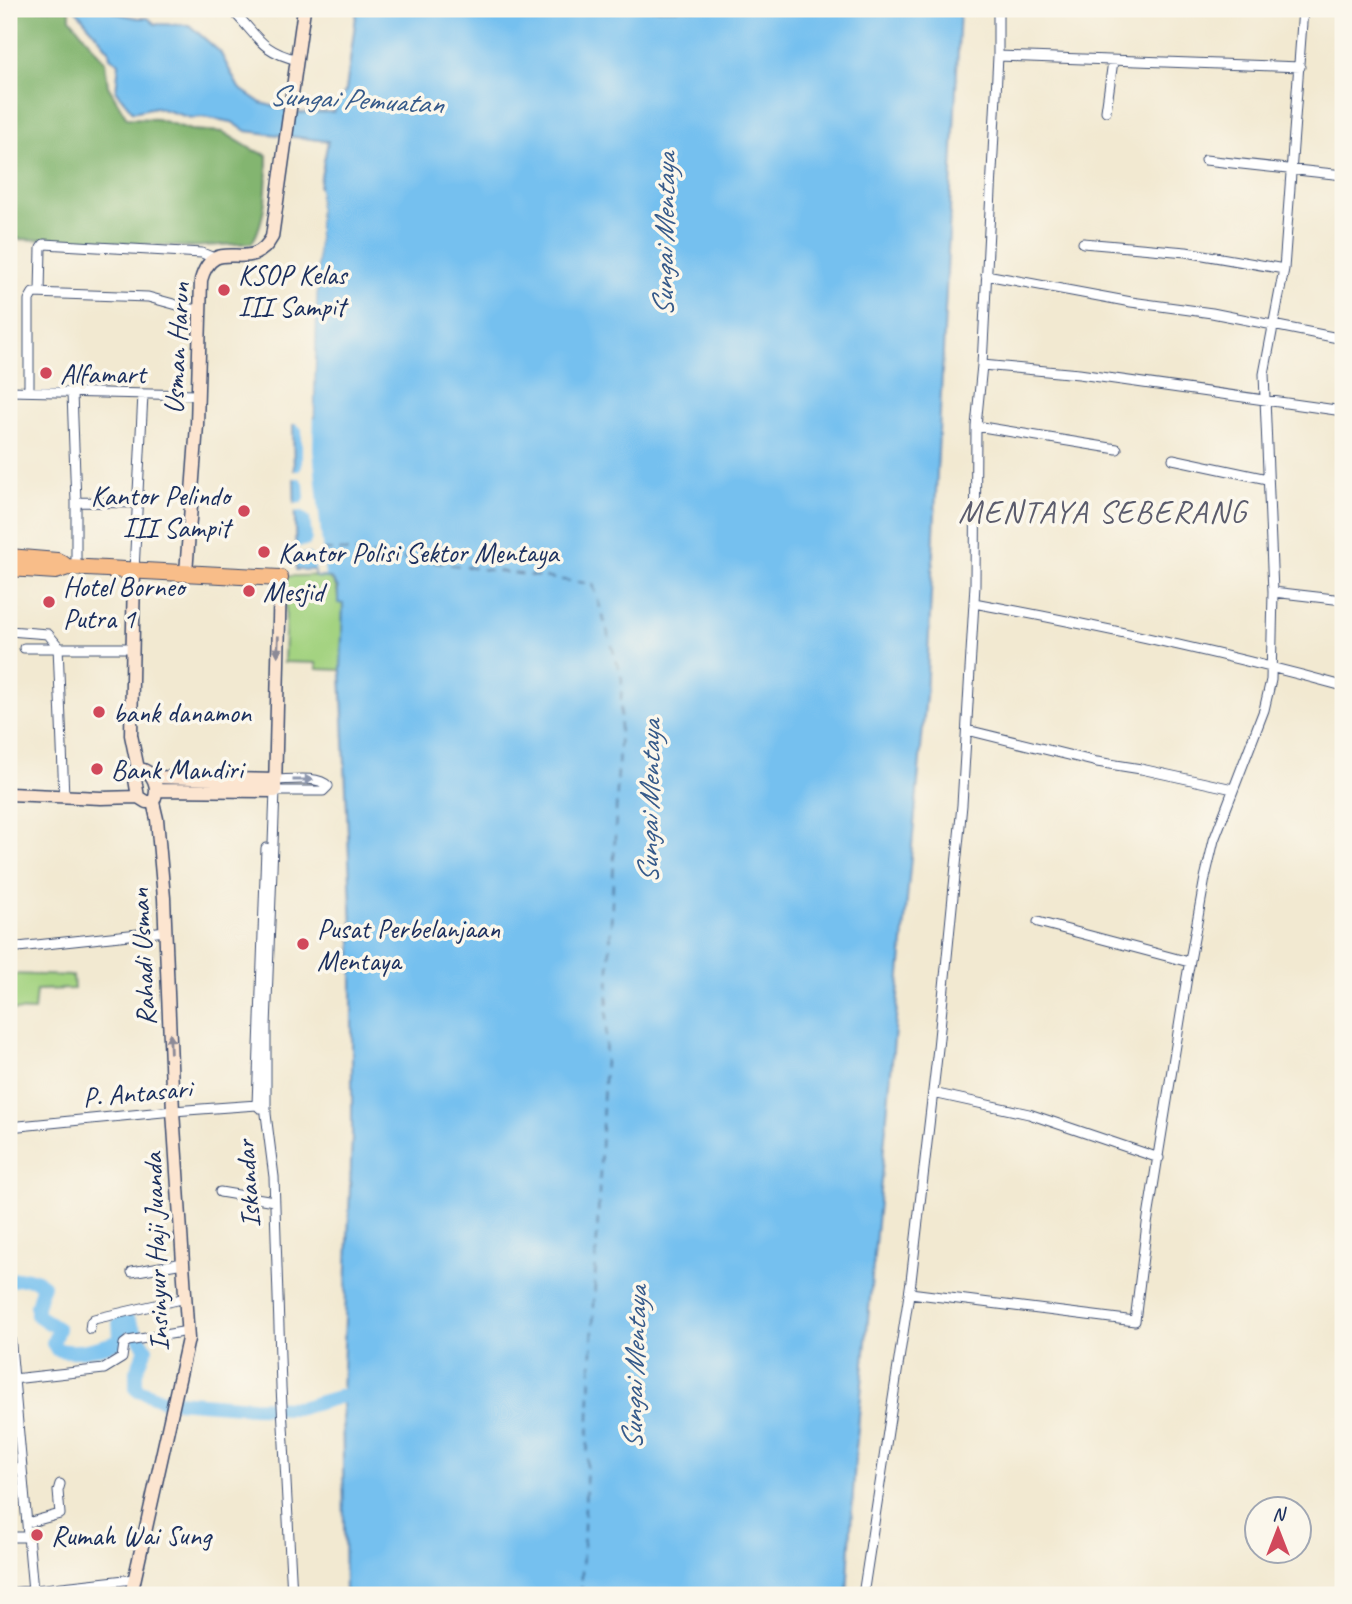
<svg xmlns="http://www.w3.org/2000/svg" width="1352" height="1604" viewBox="0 0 1352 1604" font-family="Caveat,sans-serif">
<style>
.green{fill:#a4d381;stroke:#608170;stroke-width:2}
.forest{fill:#83b56f;stroke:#4f7266;stroke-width:2}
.water{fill:#75c0ef;stroke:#4878a6;stroke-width:2}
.pier{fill:#f2e9d1}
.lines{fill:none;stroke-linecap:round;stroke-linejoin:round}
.river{stroke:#75c0ef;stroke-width:14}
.ferry{stroke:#365a8a;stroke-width:2;stroke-dasharray:9 7;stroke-linecap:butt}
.street-casing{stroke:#3b4b6f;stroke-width:11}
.secondary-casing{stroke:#3b4b6f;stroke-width:15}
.highway-casing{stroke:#3b4b6f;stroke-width:18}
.street{stroke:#fff;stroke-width:9}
.secondary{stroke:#fce5d0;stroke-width:12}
.highway{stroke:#f8bd89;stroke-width:16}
.oneway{fill:#8c8a97}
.oneway2{fill:#8d97ae}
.poi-dot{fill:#d1495b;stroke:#fbf7ec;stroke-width:2.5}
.labels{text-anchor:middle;stroke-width:7;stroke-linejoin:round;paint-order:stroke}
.poi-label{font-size:28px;fill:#1b2f5e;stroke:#fbf7ec;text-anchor:start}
.street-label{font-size:28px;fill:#1b2f5e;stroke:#fbf7ec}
.water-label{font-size:30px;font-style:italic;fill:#365a8a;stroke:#fbf7ec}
.quarter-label{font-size:32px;letter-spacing:2px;fill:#5b5c6d;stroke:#fbf7ec}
</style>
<rect width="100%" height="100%" fill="#fbf7ec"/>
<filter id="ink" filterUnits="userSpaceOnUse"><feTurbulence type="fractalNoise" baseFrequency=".0143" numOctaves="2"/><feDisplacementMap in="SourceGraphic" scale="14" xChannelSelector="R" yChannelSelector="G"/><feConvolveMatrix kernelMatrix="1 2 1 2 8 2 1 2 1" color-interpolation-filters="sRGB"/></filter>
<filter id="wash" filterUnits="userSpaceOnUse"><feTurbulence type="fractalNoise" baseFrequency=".00686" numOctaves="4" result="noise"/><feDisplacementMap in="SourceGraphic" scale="28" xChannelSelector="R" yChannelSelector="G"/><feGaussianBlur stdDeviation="1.57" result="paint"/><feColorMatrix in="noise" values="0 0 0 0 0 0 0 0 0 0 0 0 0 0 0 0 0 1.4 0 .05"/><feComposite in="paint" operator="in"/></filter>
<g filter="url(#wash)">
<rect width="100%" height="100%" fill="#f2e9d1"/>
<path class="green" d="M 287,576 C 315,577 339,567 338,603 L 343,603 L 341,670 L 317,669 L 316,663 L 284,662 Z
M 9,974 L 73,976 L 74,989 L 36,990 L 34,1011 L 9,1010 Z"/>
<path class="forest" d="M 9,9 L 70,9 L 70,18 L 105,62 L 108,86 L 127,118 L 157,119 L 191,130 L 223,132 L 253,150 L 267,155 C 267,183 267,219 252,243 L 190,247 L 65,240 L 9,239 Z"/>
<path class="water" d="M 75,9 L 110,9 L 115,13 L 138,18 L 148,18 L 155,24 L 189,25 L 220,52 L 239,88 L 261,103 L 299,113 L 333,112 L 346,90 L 357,9 L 960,9 L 926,695 L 855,1460 L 847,1595 L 345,1595 L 342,1396 L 352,1136 L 352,929 L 341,670 L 343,604 L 338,603 L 338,588 L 331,578 L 315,577 L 314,570 L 296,570 L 293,424 L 314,417 L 319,187 L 328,141 L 246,131 L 232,122 L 203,117 L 191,118 L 155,107 L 133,112 L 116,91 L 119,63 L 110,57 L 109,50 Z"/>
<path class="pier" d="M 315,186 L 319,187 L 313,450 L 325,576 L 316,576 L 314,558 L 309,553 L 292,554 L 292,547 L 309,546 L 312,539 L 310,517 L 302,511 L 292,512 L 292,504 L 302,503 L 305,499 L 304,484 L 300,478 L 292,478 L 292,471 L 299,471 L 302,467 L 302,429 L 297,424 L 290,424 L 292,420 L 310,415 Z"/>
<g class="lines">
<path class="river" d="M 9,1281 C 21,1278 33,1276 43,1285 L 37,1306 L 37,1315 L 58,1329 L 53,1343 L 56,1349 C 76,1355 97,1348 117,1342 L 120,1337 L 119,1323 L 122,1320 L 129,1321 L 146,1349 L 136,1372 L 136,1389 L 163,1400 L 253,1407 L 300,1408 L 342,1396 L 361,1396"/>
<path class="ferry" d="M 323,550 L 349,551 L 593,584 L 622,679 L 581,1595"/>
</g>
</g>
<g filter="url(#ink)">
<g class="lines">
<g class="street-casing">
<path id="street" d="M 231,9 C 257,34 259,51 298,60
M 998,56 L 1300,67
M 1106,111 L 1113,61
M 1205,160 L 1343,175
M 1083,243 L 1186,252 L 1284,269
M 986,275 L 1131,302 L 1212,313 L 1343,339
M 40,293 L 41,248 L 44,244 L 202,253 L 214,258
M 982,365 L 1079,374 L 1343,411
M 9,391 L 197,395
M 29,391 L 29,300 L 33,293 L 148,297 L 199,311
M 72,393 L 76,502 L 76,568
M 976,426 L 1117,449
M 1173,459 L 1267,479
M 76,502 L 137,503
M 134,571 L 143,394
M 1273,592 L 1343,600
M 974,603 C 1098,626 1222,653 1343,686
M 9,631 L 48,634 L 58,646 L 64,797
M 24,648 L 131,648
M 967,730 L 1097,762 L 1141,769 L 1233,789
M 275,780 C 289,780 318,775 328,786 L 323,791 L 275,791 L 266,1027 L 266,1114 L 274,1177 L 281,1387 L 292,1595
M 1038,922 L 1189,962
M 9,948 L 166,931
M 933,1093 L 1029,1114 L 1159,1158
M 257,1105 L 266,848
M 9,1127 L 173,1111 L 257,1105 L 260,1108
M 220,1192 L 274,1201
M 132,1272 L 183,1263
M 910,1293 L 1135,1321 L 1147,1224 L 1187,977 L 1205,878 L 1214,840 L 1264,710 L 1271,680 L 1273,592 L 1264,374 L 1284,269 L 1303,9
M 9,1323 L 33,1591
M 90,1329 L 91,1322 L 94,1319 L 186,1298
M 13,1379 L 104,1369 L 122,1358 L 124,1344 L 128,1341 L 188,1331
M 9,1470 L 22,1468
M 27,1523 L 60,1514 L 58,1491 L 60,1484
M 9,1537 L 28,1537
M 9,1593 L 134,1579
M 863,1595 L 911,1281 L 938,1048 L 962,805 L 975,585 L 976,426 L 982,365 L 998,56 L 998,9"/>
</g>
<g class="secondary-casing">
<path id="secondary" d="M 134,571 L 131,735 L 138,769
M 186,573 L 197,425 L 201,280 C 215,231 250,278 272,237 L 304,9
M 138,769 C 154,770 160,789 153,802 L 146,802 L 138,797 L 135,779 Z
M 152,777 L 275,780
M 156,790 L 275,791 L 280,578
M 9,794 L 101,798 L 138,797
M 131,1595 L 188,1339 L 173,1111 L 164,898 L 157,819 L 153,802"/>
</g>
<g class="highway-casing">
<path id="highway" d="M 9,557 L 57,561 L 63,564
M 9,568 L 56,571 L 68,567 L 280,578"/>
</g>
<use href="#street" class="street"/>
<use href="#secondary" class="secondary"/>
<use href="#highway" class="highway"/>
</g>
<defs><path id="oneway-solid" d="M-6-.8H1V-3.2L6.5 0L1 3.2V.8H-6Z" transform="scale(1.75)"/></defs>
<g class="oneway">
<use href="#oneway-solid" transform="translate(278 646) rotate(92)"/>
<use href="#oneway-solid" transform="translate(170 1043) rotate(-92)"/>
</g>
<use class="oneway2" href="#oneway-solid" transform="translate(303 780)"/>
</g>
<g class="poi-dot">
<circle cx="224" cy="290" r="7"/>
<circle cx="46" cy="373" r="7"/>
<circle cx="244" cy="511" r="7"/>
<circle cx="264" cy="552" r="7"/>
<circle cx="249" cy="591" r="7"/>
<circle cx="49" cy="602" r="7"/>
<circle cx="99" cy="712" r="7"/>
<circle cx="97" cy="769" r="7"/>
<circle cx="303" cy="944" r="7"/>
<circle cx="37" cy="1535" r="7"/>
</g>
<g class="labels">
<g class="poi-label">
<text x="238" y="284">KSOP Kelas<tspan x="238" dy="32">III Sampit</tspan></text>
<text x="60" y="383">Alfamart</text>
<text x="230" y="505" text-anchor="end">Kantor Pelindo<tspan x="230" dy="32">III Sampit</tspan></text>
<text x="278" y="562">Kantor Polisi Sektor Mentaya</text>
<text x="63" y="596">Hotel Borneo<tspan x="63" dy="32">Putra 1</tspan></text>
<text x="263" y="601">Mesjid</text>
<text x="113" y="722">bank danamon</text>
<text x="111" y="779">Bank Mandiri</text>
<text x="317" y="938">Pusat Perbelanjaan<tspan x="317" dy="32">Mentaya</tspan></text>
<text x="51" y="1545">Rumah Wai Sung</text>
</g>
<g class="street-label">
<text transform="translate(176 348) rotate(-87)" y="10">Usman Harun</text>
<text transform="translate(142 957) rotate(-93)" y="10">Rahadi Usman</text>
<text transform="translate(137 1092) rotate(-5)" y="10">P. Antasari</text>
<text transform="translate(247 1184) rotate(-94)" y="10">Iskandar</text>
<text transform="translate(155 1252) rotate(-92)" y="10">Insinyur Haji Juanda</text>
</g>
<g class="water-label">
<text transform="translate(356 99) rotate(3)" y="10">Sungai Pemuatan</text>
<text transform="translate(664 235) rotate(-89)" y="10">Sungai Mentaya</text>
<text transform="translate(649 802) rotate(-89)" y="10">Sungai Mentaya</text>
<text transform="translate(634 1368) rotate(-88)" y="10">Sungai Mentaya</text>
</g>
<g class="quarter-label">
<text x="1103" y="522">MENTAYA SEBERANG</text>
</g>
</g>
<rect width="1352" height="1604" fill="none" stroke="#fbf7ec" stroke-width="35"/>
<g transform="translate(1278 1530)"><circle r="33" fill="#fbf7ec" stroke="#a1a7b3" stroke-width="2"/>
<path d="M0-5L12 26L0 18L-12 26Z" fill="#d1495b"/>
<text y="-10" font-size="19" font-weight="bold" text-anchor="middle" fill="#1b2f5e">N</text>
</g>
</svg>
